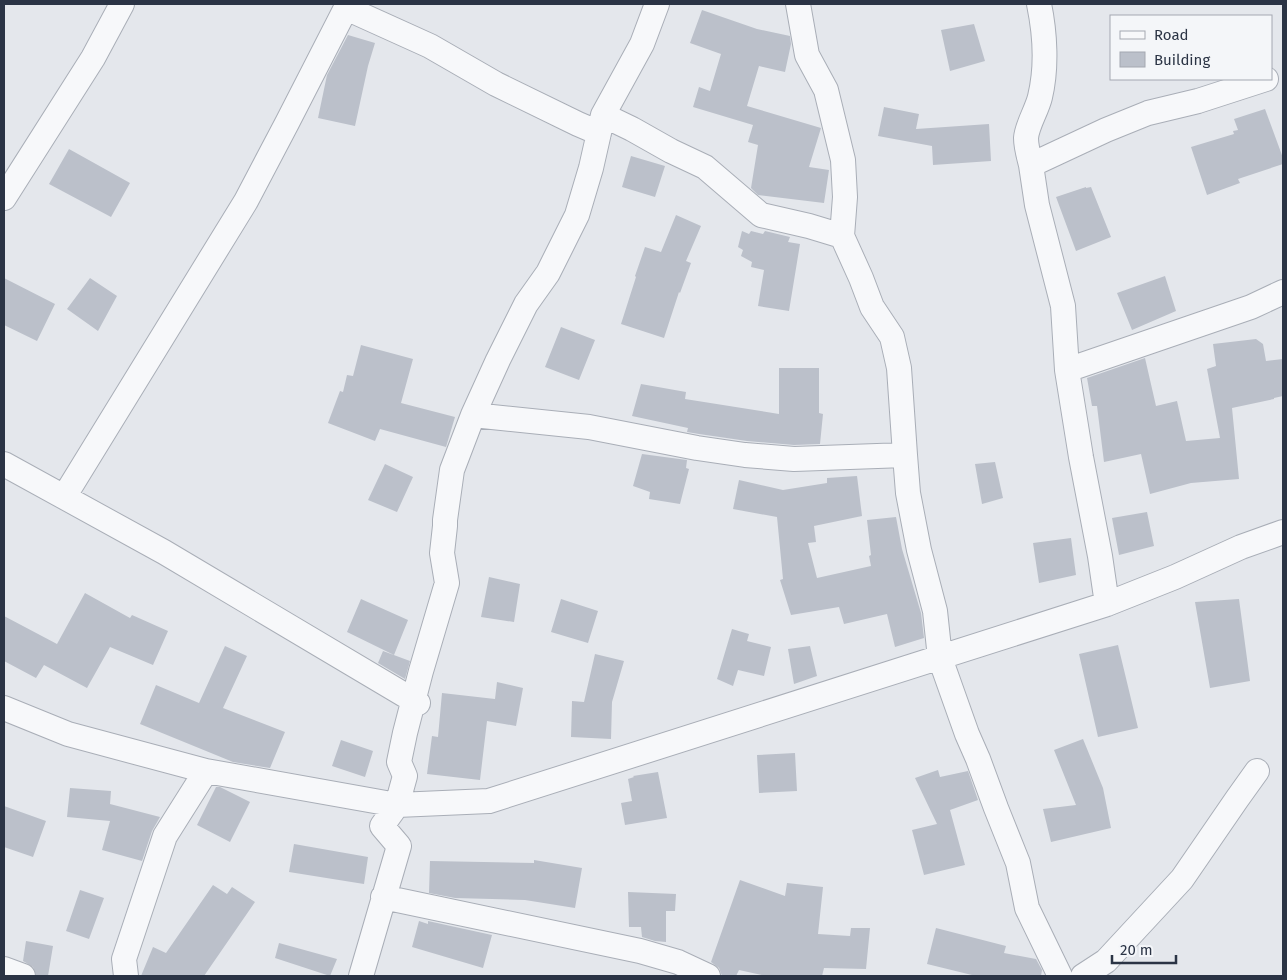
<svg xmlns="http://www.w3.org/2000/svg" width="1287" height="980" viewBox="0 0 1287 980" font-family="'Fira Sans',sans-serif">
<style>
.building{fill:#bbc0ca}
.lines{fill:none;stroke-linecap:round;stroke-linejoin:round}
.minor-casing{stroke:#a9aeb7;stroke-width:26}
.minor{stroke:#f7f8fa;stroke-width:24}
</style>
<rect width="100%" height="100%" fill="#e4e7ec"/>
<path class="building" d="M 702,10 L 757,29 L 790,36 L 791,44 L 785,72 L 759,66 L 747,106 L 821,128 L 809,167 L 829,170 L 824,203 L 758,195 L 751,188 L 758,145 L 748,142 L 753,125 L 693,107 L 699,87 L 710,91 L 721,54 L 690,43 Z
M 974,24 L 985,61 L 950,71 L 941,30 Z
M 348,35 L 375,43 L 368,66 L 355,126 L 318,118 L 327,75 Z
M 884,107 L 919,114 L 916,129 L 989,124 L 991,161 L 933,165 L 932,146 L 878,136 Z
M 1265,109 L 1283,158 L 1283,164 L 1238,179 L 1240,183 L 1207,195 L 1191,147 L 1234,134 L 1233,131 L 1238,130 L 1234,119 Z
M 69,149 L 130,183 L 111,217 L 49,184 Z
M 631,156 L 665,166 L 655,197 L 622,187 Z
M 1086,187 L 1086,188 L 1091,187 L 1111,237 L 1076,251 L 1056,197 Z
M 676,215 L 701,226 L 686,261 L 691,263 L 680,293 L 679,292 L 664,338 L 621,324 L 636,277 L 635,276 L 645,247 L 661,252 Z
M 742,231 L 749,234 L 751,231 L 763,234 L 765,231 L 790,237 L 788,242 L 800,244 L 789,311 L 758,306 L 764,270 L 751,267 L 752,262 L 741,256 L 743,250 L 738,247 Z
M 1165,276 L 1176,311 L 1132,330 L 1117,293 Z
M 4,278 L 55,304 L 37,341 L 4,325 Z
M 90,278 L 117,296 L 98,331 L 67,309 Z
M 561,327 L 595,340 L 579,380 L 545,367 Z
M 1256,339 L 1263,344 L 1266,361 L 1283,359 L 1283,396 L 1274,398 L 1274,399 L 1232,408 L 1239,479 L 1191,483 L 1150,494 L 1141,454 L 1104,462 L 1097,406 L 1092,406 L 1087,378 L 1145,358 L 1156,406 L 1177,401 L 1186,441 L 1220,438 L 1207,369 L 1216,366 L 1213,344 Z
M 361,345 L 413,359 L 401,403 L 455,417 L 446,447 L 380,429 L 375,441 L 328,423 L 340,391 L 343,392 L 347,375 L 353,376 Z
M 779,368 L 819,368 L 819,413 L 823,414 L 820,444 L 794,445 L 747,441 L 699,434 L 687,432 L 688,428 L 632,416 L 641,384 L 686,392 L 685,399 L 779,414 Z
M 642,454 L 687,460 L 686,468 L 689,469 L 680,504 L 649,499 L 650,492 L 633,486 Z
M 995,462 L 1003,498 L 982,504 L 975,464 Z
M 385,464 L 413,477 L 397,512 L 368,500 Z
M 857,476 L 862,516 L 814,526 L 816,542 L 808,543 L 817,578 L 871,566 L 869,556 L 871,555 L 867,520 L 896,517 L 902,549 L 921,613 L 924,638 L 895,647 L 887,614 L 844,624 L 839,607 L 791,615 L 780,580 L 783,579 L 777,517 L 733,509 L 739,480 L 783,490 L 827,483 L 827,478 Z
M 1147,512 L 1154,546 L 1119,555 L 1112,518 Z
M 1071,538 L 1076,575 L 1039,583 L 1033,543 Z
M 489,577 L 520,584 L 514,622 L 481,617 Z
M 85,593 L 130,618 L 132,615 L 168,631 L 153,665 L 110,647 L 87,688 L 44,665 L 36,678 L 4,661 L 4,616 L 57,644 Z
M 361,599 L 408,620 L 394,655 L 347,632 Z
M 561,599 L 598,611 L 588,643 L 551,632 Z
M 1239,599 L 1250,681 L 1210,688 L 1195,602 Z
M 732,629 L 749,634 L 747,641 L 771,647 L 764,676 L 738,670 L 733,686 L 717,679 Z
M 1118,645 L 1138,728 L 1098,737 L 1079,654 Z
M 225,646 L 247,656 L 223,708 L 285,732 L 270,768 L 233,762 L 140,724 L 156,685 L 199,703 Z
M 810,646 L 817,676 L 794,684 L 788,649 Z
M 383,651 L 410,661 L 405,679 L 378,663 Z
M 595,654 L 624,661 L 612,702 L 611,739 L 571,737 L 572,701 L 584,702 Z
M 497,682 L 523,688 L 516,726 L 487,721 L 480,780 L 427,774 L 432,736 L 438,737 L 442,693 L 495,699 Z
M 1083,739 L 1103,788 L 1111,828 L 1051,842 L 1043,809 L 1076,805 L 1054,750 Z
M 341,740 L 373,751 L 365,777 L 332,766 Z
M 795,753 L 797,791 L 759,793 L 757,755 Z
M 938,770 L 940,777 L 968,771 L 978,800 L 950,810 L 965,865 L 924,875 L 912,830 L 937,824 L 915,778 Z
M 658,772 L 667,818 L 625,825 L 621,803 L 632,801 L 628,779 L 634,777 L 633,776 Z
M 216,787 L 220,787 L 250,802 L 230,842 L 197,825 Z
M 70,788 L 111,791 L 110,804 L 160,817 L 152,831 L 142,861 L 102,850 L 110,821 L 67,817 Z
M 4,806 L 46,821 L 33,857 L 4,847 Z
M 294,844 L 368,857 L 364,884 L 289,872 Z
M 534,860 L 582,868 L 575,908 L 525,900 L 455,898 L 429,893 L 430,861 L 534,863 Z
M 740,880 L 785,896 L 787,883 L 823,887 L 818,934 L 850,936 L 851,928 L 870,928 L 866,969 L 824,968 L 822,976 L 766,976 L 739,970 L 736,976 L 722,976 L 719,968 L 711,962 Z
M 213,885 L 227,894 L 232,887 L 255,902 L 204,976 L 141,976 L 153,947 L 166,953 Z
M 80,890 L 104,898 L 89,939 L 66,931 Z
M 628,892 L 676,894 L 675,911 L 666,911 L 666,942 L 655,941 L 642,937 L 641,927 L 629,927 Z
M 419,921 L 428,924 L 428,921 L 492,935 L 483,968 L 412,947 Z
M 936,928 L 1006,946 L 1004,953 L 1036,959 L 1042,970 L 1041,976 L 976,976 L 927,964 Z
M 26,941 L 53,946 L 48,976 L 36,975 L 33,967 L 23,961 Z
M 279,943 L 337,959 L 330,976 L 275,958 Z"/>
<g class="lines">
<g class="minor-casing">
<path id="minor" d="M 798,4 L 807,55 L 826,90 L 843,160 L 845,197 L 842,236
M 346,8 L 430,46 L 496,84 L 578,124 L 599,133
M 603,115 L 632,129 L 671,151 L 705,167 L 761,215 L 809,226 L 842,236 L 861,278 L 872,307 L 892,337 L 899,368 L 905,455
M 1031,165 C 1029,157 1026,147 1026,138 C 1027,125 1037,110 1040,97 C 1047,68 1045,33 1039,4
M 4,198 L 93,58 L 122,4
M 1067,370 L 1251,307 L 1283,292
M 473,415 L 589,427 L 697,448 L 745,455 L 794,459 L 905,455 L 908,493 L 919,550 L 935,611 L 940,658 L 967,734 L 978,759 L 996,808 L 1018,863 L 1027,908 L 1060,976
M 4,464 L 164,552 L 418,703
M 64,497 L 246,201 L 287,123 L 348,4
M 1107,604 L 1100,556 L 1081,457 L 1067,370 L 1063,306 L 1037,205 L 1031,165 L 1106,130 L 1148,113 L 1198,101 L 1266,79
M 4,708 L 68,734 L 206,771
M 383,897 L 640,951 L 678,962 L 708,976
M 4,969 L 23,976
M 126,976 L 124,959 L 165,836 L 206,771 L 397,805 L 489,801 L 1107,604 L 1175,577 L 1241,547 L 1283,532
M 361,976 L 399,846 L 382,826 L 397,805 L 405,776 L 399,762 L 405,733 L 421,671 L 447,583 L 442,553 L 445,526 L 445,520 L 452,470 L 473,415 L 498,360 L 526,304 L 548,273 L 577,215 L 591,168 L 603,115 L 642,44 L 657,4
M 1083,976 L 1106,961 L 1182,879 L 1237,799 L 1257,771"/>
</g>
<use href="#minor" class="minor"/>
</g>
<rect width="1287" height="980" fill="none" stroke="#2b3445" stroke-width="10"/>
<rect x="1110" y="15" width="162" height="65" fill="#f4f6f9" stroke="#a4a8b1"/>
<rect x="1120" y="31" width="25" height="8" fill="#f7f8fa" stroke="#a4a8b1"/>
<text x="1154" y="40" font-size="15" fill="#2b3445">Road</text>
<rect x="1120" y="52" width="25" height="15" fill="#bbc0ca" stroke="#a4a8b1"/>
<text x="1154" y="65" font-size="15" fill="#2b3445">Building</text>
<path d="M1112 955v8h64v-8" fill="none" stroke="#2b3445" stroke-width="2.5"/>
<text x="1120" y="955" font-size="15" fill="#2b3445" stroke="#f4f6f9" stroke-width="4" paint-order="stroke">20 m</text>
</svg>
